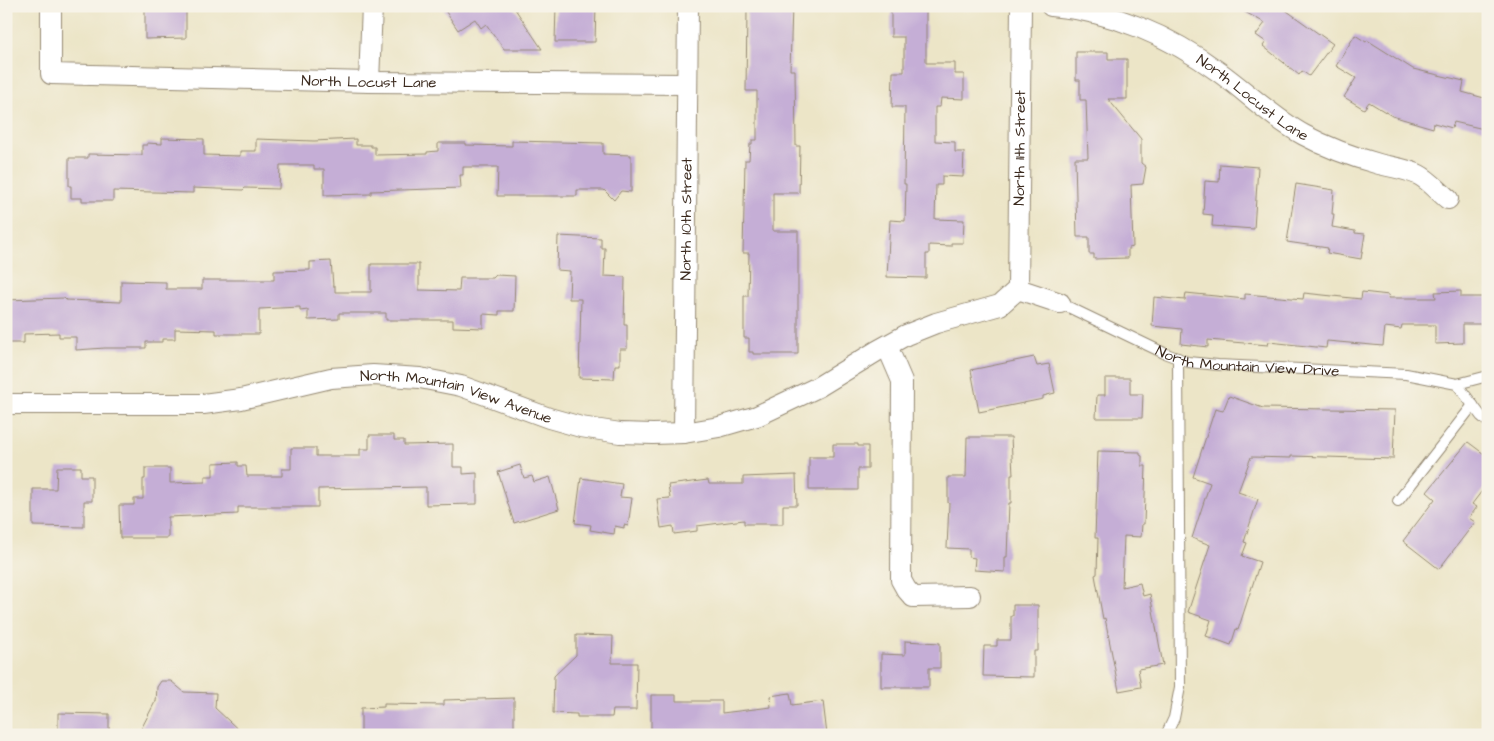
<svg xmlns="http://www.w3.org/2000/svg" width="1494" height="741" viewBox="0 0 1494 741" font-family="'Architects Daughter',sans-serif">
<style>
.building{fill:#c5aed6}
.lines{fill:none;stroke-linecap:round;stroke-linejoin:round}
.lane-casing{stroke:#948872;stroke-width:12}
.street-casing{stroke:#948872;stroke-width:22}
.lane{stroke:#fff;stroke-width:10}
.street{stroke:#fff;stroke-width:20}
.labels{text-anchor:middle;stroke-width:4;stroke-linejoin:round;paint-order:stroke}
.street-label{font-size:15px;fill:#3b2a1e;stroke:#f7f3e8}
</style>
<rect width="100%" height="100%" fill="#f7f3e8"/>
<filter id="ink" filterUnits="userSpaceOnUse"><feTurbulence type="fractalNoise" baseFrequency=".02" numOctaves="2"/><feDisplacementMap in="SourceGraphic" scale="10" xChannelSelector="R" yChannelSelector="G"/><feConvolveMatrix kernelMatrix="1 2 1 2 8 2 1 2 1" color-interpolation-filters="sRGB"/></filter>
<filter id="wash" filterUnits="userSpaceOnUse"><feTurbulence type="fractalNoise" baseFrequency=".0096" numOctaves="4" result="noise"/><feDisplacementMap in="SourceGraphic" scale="20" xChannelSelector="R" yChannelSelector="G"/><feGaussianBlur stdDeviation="1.12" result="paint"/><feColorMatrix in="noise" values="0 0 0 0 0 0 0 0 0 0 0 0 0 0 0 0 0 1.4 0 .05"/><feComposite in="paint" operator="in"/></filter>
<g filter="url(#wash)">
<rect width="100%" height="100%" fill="#ece5c7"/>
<g id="blocks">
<path class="building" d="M 145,6 L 184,6 L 184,10 L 186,10 L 186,38 L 145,39 Z
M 442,6 L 513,6 L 542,49 L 504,49 L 486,24 L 481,28 L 475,19 L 458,30 Z
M 556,6 L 596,6 L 595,42 L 555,42 Z
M 750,6 L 792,6 L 790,70 L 795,70 L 796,146 L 800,146 L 799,193 L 773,193 L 773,231 L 798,231 L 798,354 L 753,354 L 753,352 L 749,352 L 749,338 L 744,338 L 744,296 L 748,296 L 749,253 L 743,253 L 745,160 L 749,160 L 750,144 L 752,144 L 752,140 L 757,140 L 757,91 L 746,91 L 747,10 L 750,10 Z
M 891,6 L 926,6 L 926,63 L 955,63 L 955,74 L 964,74 L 964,99 L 941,98 L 940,107 L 935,107 L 935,141 L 955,142 L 955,152 L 964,152 L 963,177 L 942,176 L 942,185 L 936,185 L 935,219 L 964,220 L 963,243 L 951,243 L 951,246 L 929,245 L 929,254 L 926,254 L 926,278 L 887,277 L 890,220 L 905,221 L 906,184 L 904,184 L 905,107 L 892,107 L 893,72 L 904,72 L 904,37 L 891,37 Z
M 1234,6 L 1280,6 L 1333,44 L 1309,76 L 1302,71 L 1299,75 L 1263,46 L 1266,42 L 1256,35 L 1265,23 Z
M 1355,35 L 1366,42 L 1367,40 L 1413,69 L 1464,81 L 1462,92 L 1488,99 L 1488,130 L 1454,122 L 1452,128 L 1434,123 L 1433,128 L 1392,116 L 1369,102 L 1364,109 L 1344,97 L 1356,78 L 1336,66 Z
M 1076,52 L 1108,52 L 1108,59 L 1127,59 L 1127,99 L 1108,99 L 1141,139 L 1141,163 L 1146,167 L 1143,184 L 1131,185 L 1133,247 L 1128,248 L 1128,258 L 1094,259 L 1094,254 L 1089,254 L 1089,237 L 1077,237 L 1075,158 L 1088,158 L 1086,100 L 1080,100 L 1080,80 L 1076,80 Z
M 162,138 L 204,139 L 204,155 L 240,156 L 240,151 L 256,151 L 256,139 L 314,141 L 356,139 L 356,145 L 371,145 L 371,147 L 375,147 L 375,155 L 427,154 L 427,152 L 438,151 L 438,143 L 466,143 L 466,145 L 512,146 L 512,141 L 603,143 L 603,154 L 631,155 L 631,192 L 621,191 L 614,200 L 604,190 L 577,190 L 577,196 L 497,196 L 498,167 L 463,167 L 463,175 L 460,175 L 461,188 L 371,191 L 371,194 L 324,195 L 324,169 L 314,169 L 314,165 L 280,165 L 279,189 L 245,188 L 243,190 L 193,188 L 193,193 L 113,191 L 113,201 L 82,201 L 82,198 L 71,198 L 71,186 L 69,186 L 69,158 L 88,158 L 88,154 L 142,155 L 142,145 L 147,145 L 147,143 L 162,144 Z
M 1220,164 L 1258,167 L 1254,229 L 1212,226 L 1213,215 L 1203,214 L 1205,181 L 1219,182 Z
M 1296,184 L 1334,190 L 1332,214 L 1334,214 L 1332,227 L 1355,231 L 1355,233 L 1365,234 L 1361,259 L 1327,253 L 1328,248 L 1287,242 Z
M 558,236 L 601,238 L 601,248 L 605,248 L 604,276 L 625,277 L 624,325 L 627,325 L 627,349 L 620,349 L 620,365 L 615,365 L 614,379 L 579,378 L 581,299 L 569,299 L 570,271 L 557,270 Z
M 331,261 L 333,286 L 335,286 L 335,292 L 371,292 L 371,264 L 419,264 L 419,290 L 459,291 L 460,278 L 493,278 L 496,275 L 515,276 L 514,311 L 499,311 L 499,315 L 483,314 L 483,328 L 453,327 L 453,320 L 386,320 L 386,313 L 339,313 L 339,319 L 308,320 L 308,310 L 300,311 L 300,307 L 259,309 L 259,334 L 216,334 L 216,330 L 175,329 L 175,339 L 162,339 L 162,342 L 146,342 L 146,348 L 105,348 L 76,350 L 76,337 L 59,337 L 59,333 L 24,334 L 24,343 L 6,343 L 6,300 L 64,298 L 66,300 L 121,302 L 121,281 L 166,282 L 166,289 L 202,289 L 202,280 L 274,280 L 274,271 L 310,270 L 310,262 Z
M 1461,291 L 1461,297 L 1488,297 L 1488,324 L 1463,324 L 1463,343 L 1435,344 L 1435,325 L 1402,325 L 1401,329 L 1385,327 L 1383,346 L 1327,341 L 1326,348 L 1269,342 L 1268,345 L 1208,340 L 1208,347 L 1181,344 L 1182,329 L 1152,326 L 1154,297 L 1185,300 L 1186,293 L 1245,299 L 1245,294 L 1303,299 L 1304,293 L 1361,299 L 1362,292 L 1389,295 L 1388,298 L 1436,298 L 1435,292 Z
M 1034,357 L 1037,366 L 1049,364 L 1055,393 L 1043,396 L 1043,399 L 979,412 L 971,370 Z
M 1105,378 L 1130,378 L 1130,394 L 1143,394 L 1142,418 L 1096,418 L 1097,395 L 1105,395 Z
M 1229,396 L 1263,408 L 1395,410 L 1393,459 L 1291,456 L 1291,458 L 1251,457 L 1238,492 L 1258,499 L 1244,542 L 1247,543 L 1242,556 L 1260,562 L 1238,630 L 1236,629 L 1231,645 L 1206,636 L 1211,620 L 1188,612 L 1210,545 L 1192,538 L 1210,483 L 1193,477 L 1215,409 L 1223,411 Z
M 369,435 L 394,435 L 394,440 L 404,440 L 404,445 L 453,444 L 453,467 L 463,467 L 463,474 L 477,473 L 477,504 L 426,505 L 426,487 L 318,489 L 318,507 L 238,507 L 238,514 L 168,517 L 168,538 L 120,538 L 119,505 L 134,505 L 134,499 L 143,499 L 143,479 L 145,479 L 145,468 L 170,468 L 170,483 L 205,482 L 205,476 L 213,476 L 213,463 L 238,462 L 238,466 L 246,466 L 247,476 L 282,476 L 282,469 L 291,469 L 291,448 L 316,448 L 316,456 L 360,456 L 360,449 L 369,449 Z
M 967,437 L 1011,437 L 1013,475 L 1011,475 L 1011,503 L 1009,503 L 1007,557 L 1005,557 L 1005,572 L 974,570 L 975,558 L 969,557 L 969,549 L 947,548 L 949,503 L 948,503 L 948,477 L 966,477 Z
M 1468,442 L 1488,457 L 1488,483 L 1472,504 L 1477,507 L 1469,518 L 1475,522 L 1439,569 L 1403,541 L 1435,499 L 1427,492 Z
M 833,444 L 858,444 L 858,446 L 868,446 L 868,469 L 858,469 L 858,490 L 809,490 L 809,457 L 833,457 Z
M 1098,451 L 1140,452 L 1140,455 L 1142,456 L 1142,466 L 1146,466 L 1144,524 L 1142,524 L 1141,537 L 1124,536 L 1122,587 L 1140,583 L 1143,596 L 1150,594 L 1163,665 L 1138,669 L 1141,687 L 1119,691 L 1105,618 L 1103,619 L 1095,575 L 1097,574 L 1098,538 L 1095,538 Z
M 520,465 L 524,478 L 532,476 L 534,482 L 550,477 L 559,509 L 514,523 L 498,472 Z
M 57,467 L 81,467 L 81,476 L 92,476 L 92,501 L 84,501 L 84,527 L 33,526 L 33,489 L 56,489 Z
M 796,475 L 797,505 L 783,505 L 783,524 L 744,524 L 744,520 L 697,526 L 697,531 L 674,534 L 673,526 L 661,528 L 657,499 L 670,498 L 668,485 L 708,480 L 709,484 L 743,484 L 743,477 Z
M 581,478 L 622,484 L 620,497 L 632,498 L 628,526 L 624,525 L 624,528 L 615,526 L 614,534 L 590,530 L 591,525 L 575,523 Z
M 1013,605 L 1038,605 L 1038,651 L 1034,651 L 1034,677 L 983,676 L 984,646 L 997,646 L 997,640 L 1011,640 L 1011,616 L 1013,616 Z
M 576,635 L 613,636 L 612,663 L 637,663 L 636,710 L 613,710 L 612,717 L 577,717 L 577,714 L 553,713 L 554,676 L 576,655 Z
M 905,641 L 940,643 L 940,668 L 929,668 L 929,687 L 881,687 L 881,654 L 905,655 Z
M 161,681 L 171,681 L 184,692 L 216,693 L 215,708 L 244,735 L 138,735 L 155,702 L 156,702 L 157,687 Z
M 790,693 L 792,705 L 823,701 L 827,735 L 651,735 L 651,695 L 676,695 L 676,701 L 722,701 L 722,713 L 771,707 L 770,696 Z
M 514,698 L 514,735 L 361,735 L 361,708 L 384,707 L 384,704 L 444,705 L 444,700 Z
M 58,713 L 109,714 L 109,735 L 58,735 Z"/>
</g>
</g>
<g filter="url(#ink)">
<use href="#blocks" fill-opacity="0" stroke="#948872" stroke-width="1"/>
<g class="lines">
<g class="lane-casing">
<g id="lane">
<path id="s1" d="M 1060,303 L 1164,353 L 1188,362 L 1218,365 L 1406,374 L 1457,384 L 1488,376"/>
<path d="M 1457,384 L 1481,416 L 1488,422"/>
<path d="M 1398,501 L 1473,405"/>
<path d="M 1166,735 L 1174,718 L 1180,687 L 1178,358"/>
</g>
</g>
<g class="street-casing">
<g id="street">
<path id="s2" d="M 51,6 L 51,74 L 369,82 L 687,84"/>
<path id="s3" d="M 1051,6 C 1112,11 1170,36 1219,72 C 1248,93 1273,118 1304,135 C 1328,148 1353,157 1379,164 C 1391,167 1407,169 1419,175 C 1429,180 1439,192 1448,199"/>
<path d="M 369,82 L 372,6"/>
<path id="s4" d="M 1018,289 L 1021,6"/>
<path d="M 1018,289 L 1060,303"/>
<path d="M 887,346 L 902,381 L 901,580 L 906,589 L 913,597 L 970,596"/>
<path id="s5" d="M 6,404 L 203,404 L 241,399 L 331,378 L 373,375 L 420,378 L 461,386 L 549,418 L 581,427 L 620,433 L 653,434 L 684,433 L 719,427 L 757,416 L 818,387 L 877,351 L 906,335 L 936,323 L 1000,305 L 1018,289"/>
<path id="s6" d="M 684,433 L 688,6"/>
</g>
</g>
<use href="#lane" class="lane"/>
<use href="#street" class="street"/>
</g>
</g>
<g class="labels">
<g class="street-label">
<text dy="5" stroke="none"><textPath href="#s2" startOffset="386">North Locust Lane</textPath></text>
<text dy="5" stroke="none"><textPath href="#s3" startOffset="225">North Locust Lane</textPath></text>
<text dy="5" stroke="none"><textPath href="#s4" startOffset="141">North 11th Street</textPath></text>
<text dy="5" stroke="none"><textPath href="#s6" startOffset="214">North 10th Street</textPath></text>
<text dy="5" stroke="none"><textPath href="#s1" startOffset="200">North Mountain View Drive</textPath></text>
<text dy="5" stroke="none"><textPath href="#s5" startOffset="456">North Mountain View Avenue</textPath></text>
</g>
</g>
<rect width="1494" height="741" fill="none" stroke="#f7f3e8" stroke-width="25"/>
</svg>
